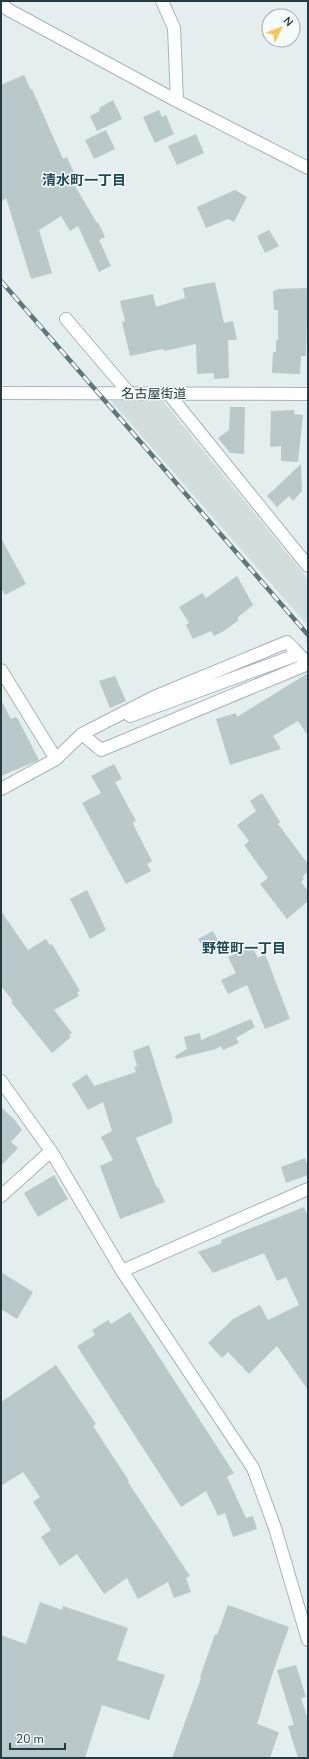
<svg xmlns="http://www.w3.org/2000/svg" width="309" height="1759" viewBox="0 0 309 1759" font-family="'Nunito Sans','Noto Sans JP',sans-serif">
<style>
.built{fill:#d2dede}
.building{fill:#b9c9c9}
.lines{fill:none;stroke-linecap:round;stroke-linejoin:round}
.minor-tunnel{stroke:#bdcacc;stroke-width:12;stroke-dasharray:12 6;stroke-linecap:butt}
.minor-casing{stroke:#a6b5b7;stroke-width:14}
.minor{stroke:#fff;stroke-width:12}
.rail-casing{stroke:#5d777d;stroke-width:4.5}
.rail{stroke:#f5fafa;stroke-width:3;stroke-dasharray:9;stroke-linecap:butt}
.labels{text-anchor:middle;stroke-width:3;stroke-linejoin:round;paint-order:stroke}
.street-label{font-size:13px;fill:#223c42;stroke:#f5fafa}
.neighbourhood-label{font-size:14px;font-weight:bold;fill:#1c4a55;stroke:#f5fafa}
</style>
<rect width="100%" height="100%" fill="#e4eeee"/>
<path class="built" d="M 162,400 L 308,579 L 308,626 L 111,401 Z"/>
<path class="building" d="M 24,75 L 31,90 L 32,89 L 63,159 L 67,157 L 77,179 L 72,181 L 97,223 L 98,222 L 105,237 L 99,240 L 111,266 L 99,272 L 78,226 L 70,231 L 61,216 L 39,230 L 52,273 L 31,279 L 6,198 L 1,202 L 1,85 Z
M 113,100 L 122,119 L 97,131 L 90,116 L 100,111 L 99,108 Z
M 159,110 L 162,117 L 166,115 L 174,134 L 155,143 L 143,117 Z
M 106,130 L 115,149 L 94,159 L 85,140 Z
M 196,134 L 204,153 L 177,165 L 168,146 Z
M 235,190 L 247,197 L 234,222 L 228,219 L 206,228 L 197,207 Z
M 269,230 L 279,246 L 265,253 L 257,236 Z
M 215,282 L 224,323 L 233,321 L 237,340 L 228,340 L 229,378 L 214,379 L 214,373 L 197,374 L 196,344 L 164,351 L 163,349 L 130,356 L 122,322 L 125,321 L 120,301 L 153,294 L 156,307 L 185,298 L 183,288 Z
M 308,288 L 306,356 L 301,356 L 300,374 L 272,373 L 273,352 L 276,352 L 276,340 L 278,340 L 278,310 L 274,310 L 273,291 L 277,290 L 277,289 Z
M 230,407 L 245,407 L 244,454 L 230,453 L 218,438 L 229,430 Z
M 294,410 L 294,414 L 303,415 L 298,462 L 281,461 L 281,446 L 270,447 L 271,411 Z
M 301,464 L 302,491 L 293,501 L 289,496 L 277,507 L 267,496 Z
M 1,538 L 26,584 L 5,595 L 1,588 Z
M 237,576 L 253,605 L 237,618 L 239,620 L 224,631 L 214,636 L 211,631 L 193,639 L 186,625 L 189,623 L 179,607 L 202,593 L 206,598 Z
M 308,673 L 308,736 L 298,721 L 273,736 L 281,749 L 230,765 L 216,719 L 236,713 L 237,717 Z
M 115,676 L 126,701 L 110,708 L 99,681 Z
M 1,700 L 11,719 L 16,717 L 18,719 L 39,760 L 1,776 Z
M 114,764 L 122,779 L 115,782 L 136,821 L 133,822 L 134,826 L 152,861 L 147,864 L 151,871 L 126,884 L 82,803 L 101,793 L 91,776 Z
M 262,793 L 280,822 L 278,824 L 308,864 L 308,872 L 302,877 L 304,879 L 301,882 L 308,891 L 308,901 L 287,919 L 260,884 L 268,878 L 244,845 L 249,841 L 237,825 L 256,811 L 250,801 Z
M 87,890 L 106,930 L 90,939 L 70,899 Z
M 1,911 L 28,950 L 46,939 L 50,945 L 52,944 L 80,991 L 77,992 L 79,996 L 54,1010 L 72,1033 L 69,1035 L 71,1037 L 52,1053 L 11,1002 L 13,1001 L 1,986 Z
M 213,931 L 221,946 L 207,955 L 198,939 Z
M 252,946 L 258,958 L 265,954 L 290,1019 L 265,1029 L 247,985 L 228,994 L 221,980 L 236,973 L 228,957 Z
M 251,1019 L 255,1027 L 236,1038 L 239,1043 L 223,1050 L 221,1046 L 216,1049 L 176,1059 L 175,1056 L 187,1049 L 184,1037 L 200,1033 L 201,1040 Z
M 149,1045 L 172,1117 L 172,1123 L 136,1138 L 157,1188 L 158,1187 L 165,1202 L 120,1219 L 100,1166 L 113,1160 L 101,1137 L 112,1131 L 103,1102 L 88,1110 L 72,1084 L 87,1074 L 94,1086 L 136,1072 L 134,1067 L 137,1066 L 133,1051 Z
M 1,1107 L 15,1120 L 22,1130 L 11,1142 L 18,1148 L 1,1166 Z
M 305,1158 L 308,1167 L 308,1175 L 286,1183 L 281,1167 Z
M 54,1175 L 68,1199 L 38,1217 L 24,1193 Z
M 304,1207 L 308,1217 L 308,1390 L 277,1346 L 249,1374 L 228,1352 L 222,1358 L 208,1343 L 233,1319 L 260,1305 L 268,1320 L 299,1305 L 286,1277 L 277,1281 L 264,1253 L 213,1273 L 198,1252 L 222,1243 L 221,1240 Z
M 1,1272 L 33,1292 L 17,1319 L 1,1309 Z
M 130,1312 L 234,1473 L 227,1477 L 246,1518 L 253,1516 L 257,1529 L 233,1537 L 225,1513 L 218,1516 L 206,1491 L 181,1507 L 77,1346 L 95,1335 L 92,1330 L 108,1320 L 111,1324 Z
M 56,1365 L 96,1424 L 93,1426 L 129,1481 L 128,1482 L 190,1576 L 186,1578 L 191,1592 L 174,1598 L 168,1582 L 138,1599 L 127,1578 L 104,1594 L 77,1554 L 60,1566 L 41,1537 L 51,1530 L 33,1502 L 40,1497 L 23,1472 L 1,1486 L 1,1402 Z
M 40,1602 L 62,1610 L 63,1606 L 128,1628 L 117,1660 L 165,1675 L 149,1720 L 102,1705 L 85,1758 L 1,1758 L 1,1635 L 26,1644 Z
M 228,1605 L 289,1627 L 273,1672 L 257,1724 L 279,1732 L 270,1758 L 172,1758 L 201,1678 L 200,1677 L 215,1634 L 217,1635 Z
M 296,1665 L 306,1697 L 301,1698 L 308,1720 L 308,1758 L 298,1758 L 288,1726 L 294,1725 L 277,1670 Z"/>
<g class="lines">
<path class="minor-tunnel" d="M 294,656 L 308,644"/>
<g class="minor-casing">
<path id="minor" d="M 162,1 L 174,28 L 177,101
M 1,3 L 7,9 L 177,101 L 308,168
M 66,319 L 129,393
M 1,393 L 308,394
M 168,393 L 308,566
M 1,670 L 56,759
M 130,716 L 294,656
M 1,789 L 56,759 L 82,734 L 154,697 L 287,642 L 308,664 L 101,750 L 82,734
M 1,1081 L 51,1151 L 122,1271 L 253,1468 L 275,1528 L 308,1640
M 1,1196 L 51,1151
M 122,1271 L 308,1189"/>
</g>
<use href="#minor" class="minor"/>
<g class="rail-casing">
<path id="rail" d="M 1,281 L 308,635"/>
</g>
<use href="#rail" class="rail"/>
</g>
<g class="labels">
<g class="street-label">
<text x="154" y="398">名古屋街道</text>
</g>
<g class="neighbourhood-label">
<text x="84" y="185">清水町一丁目</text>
<text x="244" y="953">野笹町一丁目</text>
</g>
</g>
<rect width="309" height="1759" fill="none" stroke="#223c42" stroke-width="4"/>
<g transform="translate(281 28) rotate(48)"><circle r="19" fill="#f5fafa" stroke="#a1aeb0"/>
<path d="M0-3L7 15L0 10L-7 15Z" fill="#fac656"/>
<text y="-6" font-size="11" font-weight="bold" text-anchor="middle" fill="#223c42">N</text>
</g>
<path d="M10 1743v6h55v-6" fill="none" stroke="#223c42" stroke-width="2"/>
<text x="16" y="1743" font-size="12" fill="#223c42" stroke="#f5fafa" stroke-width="3" paint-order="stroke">20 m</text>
</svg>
